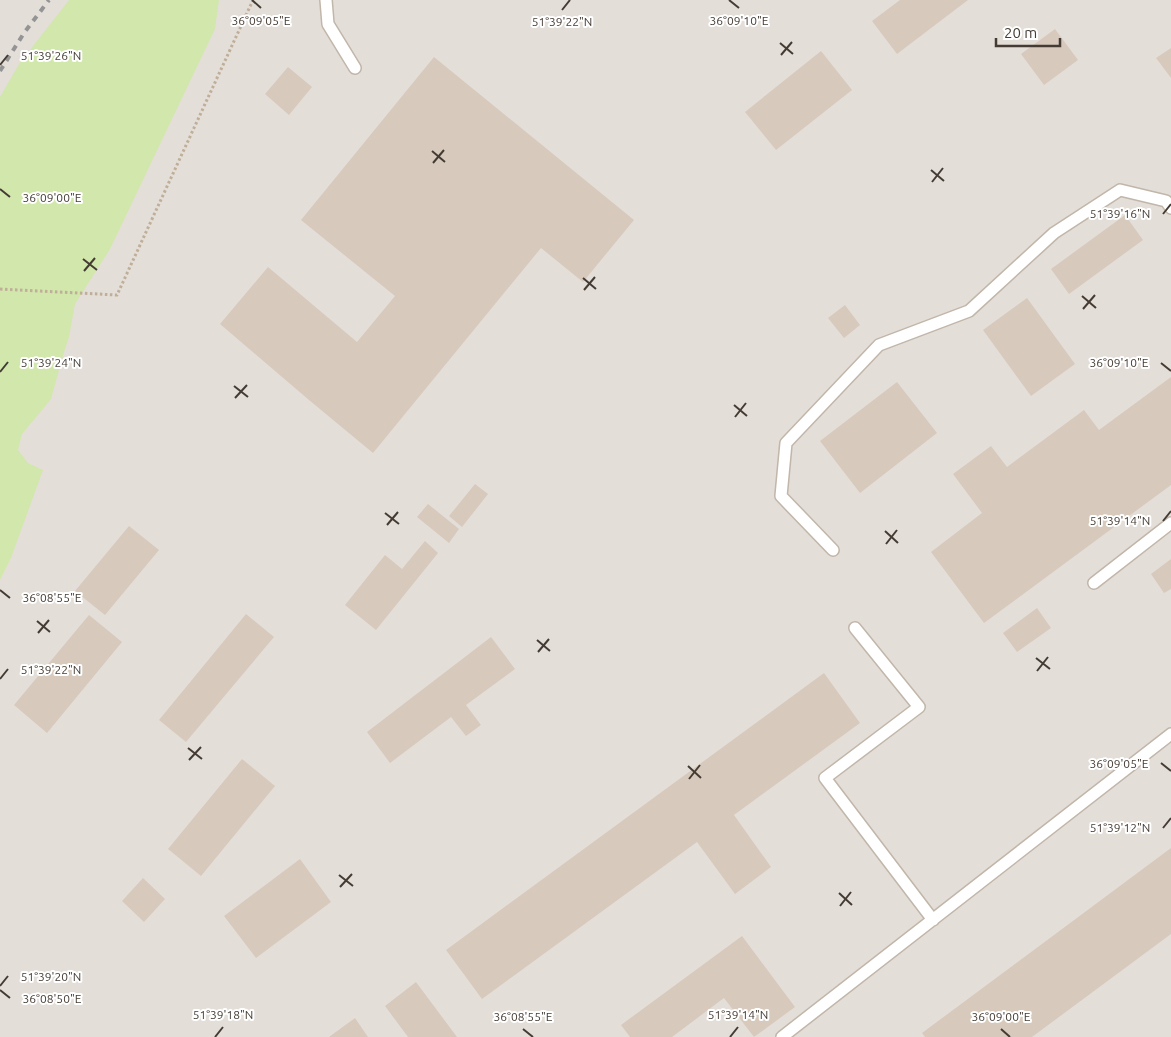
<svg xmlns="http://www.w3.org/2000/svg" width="1171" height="1037" viewBox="0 0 1171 1037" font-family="Ubuntu,sans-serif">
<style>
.industrial{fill:#e4ded9}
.green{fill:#d2e7ac}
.building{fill:#d7cabc}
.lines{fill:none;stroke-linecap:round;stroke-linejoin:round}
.lane-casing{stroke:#c1b6aa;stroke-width:14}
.path{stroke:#bfae98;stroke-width:3;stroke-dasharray:2.5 2.5;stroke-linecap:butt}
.lane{stroke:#fff;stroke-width:11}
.rail{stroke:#949494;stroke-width:4;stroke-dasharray:6 6;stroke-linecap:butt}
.ticks{fill:none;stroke:#443c34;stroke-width:2}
.ticks-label{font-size:12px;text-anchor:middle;fill:#443c34;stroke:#fff;stroke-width:4;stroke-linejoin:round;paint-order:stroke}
</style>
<rect width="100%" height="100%" fill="#f2ede4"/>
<path class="industrial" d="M 0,0 L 1171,0 L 1171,1037 L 0,1037 Z"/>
<path class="green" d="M 69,0 L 219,0 L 215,29 L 110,249 L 75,304 L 69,337 L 64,352 L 51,399 L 22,434 L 18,450 L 28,463 L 43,470 L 11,558 L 0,580 L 0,97 L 19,64 Z"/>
<path class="building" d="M 900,0 L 968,0 L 897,54 L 872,21 Z
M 1055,29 L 1078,60 L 1044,85 L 1021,54 Z
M 1171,48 L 1171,78 L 1156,58 Z
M 821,51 L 852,90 L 776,150 L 745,112 Z
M 434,57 L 634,220 L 583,282 L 541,248 L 373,453 L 309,400 L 220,324 L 268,267 L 357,342 L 395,296 L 301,220 Z
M 288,67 L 312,87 L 289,115 L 265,94 Z
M 1125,215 L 1143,240 L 1069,294 L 1051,269 Z
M 1027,298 L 1075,364 L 1031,396 L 983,330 Z
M 845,305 L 860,325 L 844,338 L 828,318 Z
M 1171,377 L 1171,485 L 984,623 L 931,552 L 982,513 L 953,474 L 991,446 L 1007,467 L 1084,410 L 1099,430 Z
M 897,382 L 937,433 L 860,493 L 820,441 Z
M 475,484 L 488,494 L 462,527 L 449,516 Z
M 428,504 L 459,529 L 449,543 L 417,517 Z
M 129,526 L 159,550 L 105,615 L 75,591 Z
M 425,541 L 438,553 L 376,630 L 345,605 L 385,555 L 402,569 Z
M 1171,559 L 1171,589 L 1164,593 L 1151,574 Z
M 1037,608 L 1051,628 L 1017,652 L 1003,633 Z
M 246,614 L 274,637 L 186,742 L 159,720 Z
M 89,615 L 122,642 L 47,733 L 14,705 Z
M 491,637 L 515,669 L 466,705 L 481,725 L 466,736 L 451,717 L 390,763 L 367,732 Z
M 824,673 L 860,723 L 734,815 L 771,867 L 735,894 L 697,842 L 482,999 L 446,950 Z
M 242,759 L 275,786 L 201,876 L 168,849 Z
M 1171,848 L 1171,934 L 1032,1037 L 925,1037 L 922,1033 Z
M 300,859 L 331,902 L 256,958 L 224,916 Z
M 143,878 L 165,899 L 144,922 L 122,901 Z
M 742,936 L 795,1007 L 754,1037 L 724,998 L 672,1037 L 630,1037 L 621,1025 Z
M 416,982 L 457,1037 L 408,1037 L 385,1006 Z
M 355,1018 L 368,1037 L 329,1037 Z"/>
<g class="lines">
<g class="lane-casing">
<path id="lane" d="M 326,0 L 328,24 L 355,68
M 833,550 L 781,496 L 786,443 L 879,345 L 969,311 L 1054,233 L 1120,190 L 1166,201 L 1171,208
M 1094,583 L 1171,523
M 855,628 L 919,707 L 825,778 L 933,920
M 782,1037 L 1171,734"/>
</g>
<path class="path" d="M 0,289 L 117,295 L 253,0"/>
<use href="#lane" class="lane"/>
<path class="rail" d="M 0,71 L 24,33 L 49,0"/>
</g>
<path class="ticks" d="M 252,0 L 261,8M 729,0 L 739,8M 562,10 L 570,0M 780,43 L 793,54M 781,55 L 792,42M 0,65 L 8,55M 432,151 L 445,162M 433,163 L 444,150M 931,170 L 944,181M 932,182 L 943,168M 0,189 L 10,197M 1163,214 L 1171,204M 83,259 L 97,270M 84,271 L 95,258M 583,278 L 596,289M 584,290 L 595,277M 1082,296 L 1096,308M 1083,309 L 1095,295M 1161,363 L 1171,371M 0,372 L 8,362M 234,386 L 248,397M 235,398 L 247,385M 734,405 L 747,416M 735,417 L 746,403M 385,513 L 399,524M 1163,521 L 1171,511M 387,525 L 398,512M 885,531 L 898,543M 886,544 L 897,530M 0,590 L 10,598M 37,621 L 50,632M 38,633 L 49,620M 537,640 L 550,651M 538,652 L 549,639M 1036,658 L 1050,669M 1037,671 L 1048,657M 0,679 L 8,669M 188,748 L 202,759M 189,760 L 201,747M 1161,763 L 1171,771M 688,766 L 701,778M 689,779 L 700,765M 1163,828 L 1171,818M 339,875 L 353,886M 340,887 L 352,874M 839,893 L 852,905M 840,906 L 851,892M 0,986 L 8,976M 0,990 L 10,998M 523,1029 L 533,1037M 1001,1029 L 1010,1037M 215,1037 L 223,1027M 730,1037 L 738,1027"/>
<g class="ticks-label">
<text x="261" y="25">36°09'05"E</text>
<text x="739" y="25">36°09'10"E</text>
<text x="562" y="26">51°39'22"N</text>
<text x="51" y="60">51°39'26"N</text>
<text x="52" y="202">36°09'00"E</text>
<text x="1120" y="218">51°39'16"N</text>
<text x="51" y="367">51°39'24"N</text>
<text x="1119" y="367">36°09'10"E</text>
<text x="1120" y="525">51°39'14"N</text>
<text x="52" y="602">36°08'55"E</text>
<text x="51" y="674">51°39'22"N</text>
<text x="1119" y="768">36°09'05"E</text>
<text x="1120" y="832">51°39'12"N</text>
<text x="51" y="981">51°39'20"N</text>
<text x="52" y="1003">36°08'50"E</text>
<text x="223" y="1019">51°39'18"N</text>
<text x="738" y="1019">51°39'14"N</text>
<text x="523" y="1021">36°08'55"E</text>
<text x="1001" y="1021">36°09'00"E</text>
</g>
<path d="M996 38v8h64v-8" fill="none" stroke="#443c34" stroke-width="2.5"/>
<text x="1004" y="38" font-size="15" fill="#443c34" stroke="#ffffff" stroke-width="4" paint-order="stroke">20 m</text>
</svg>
